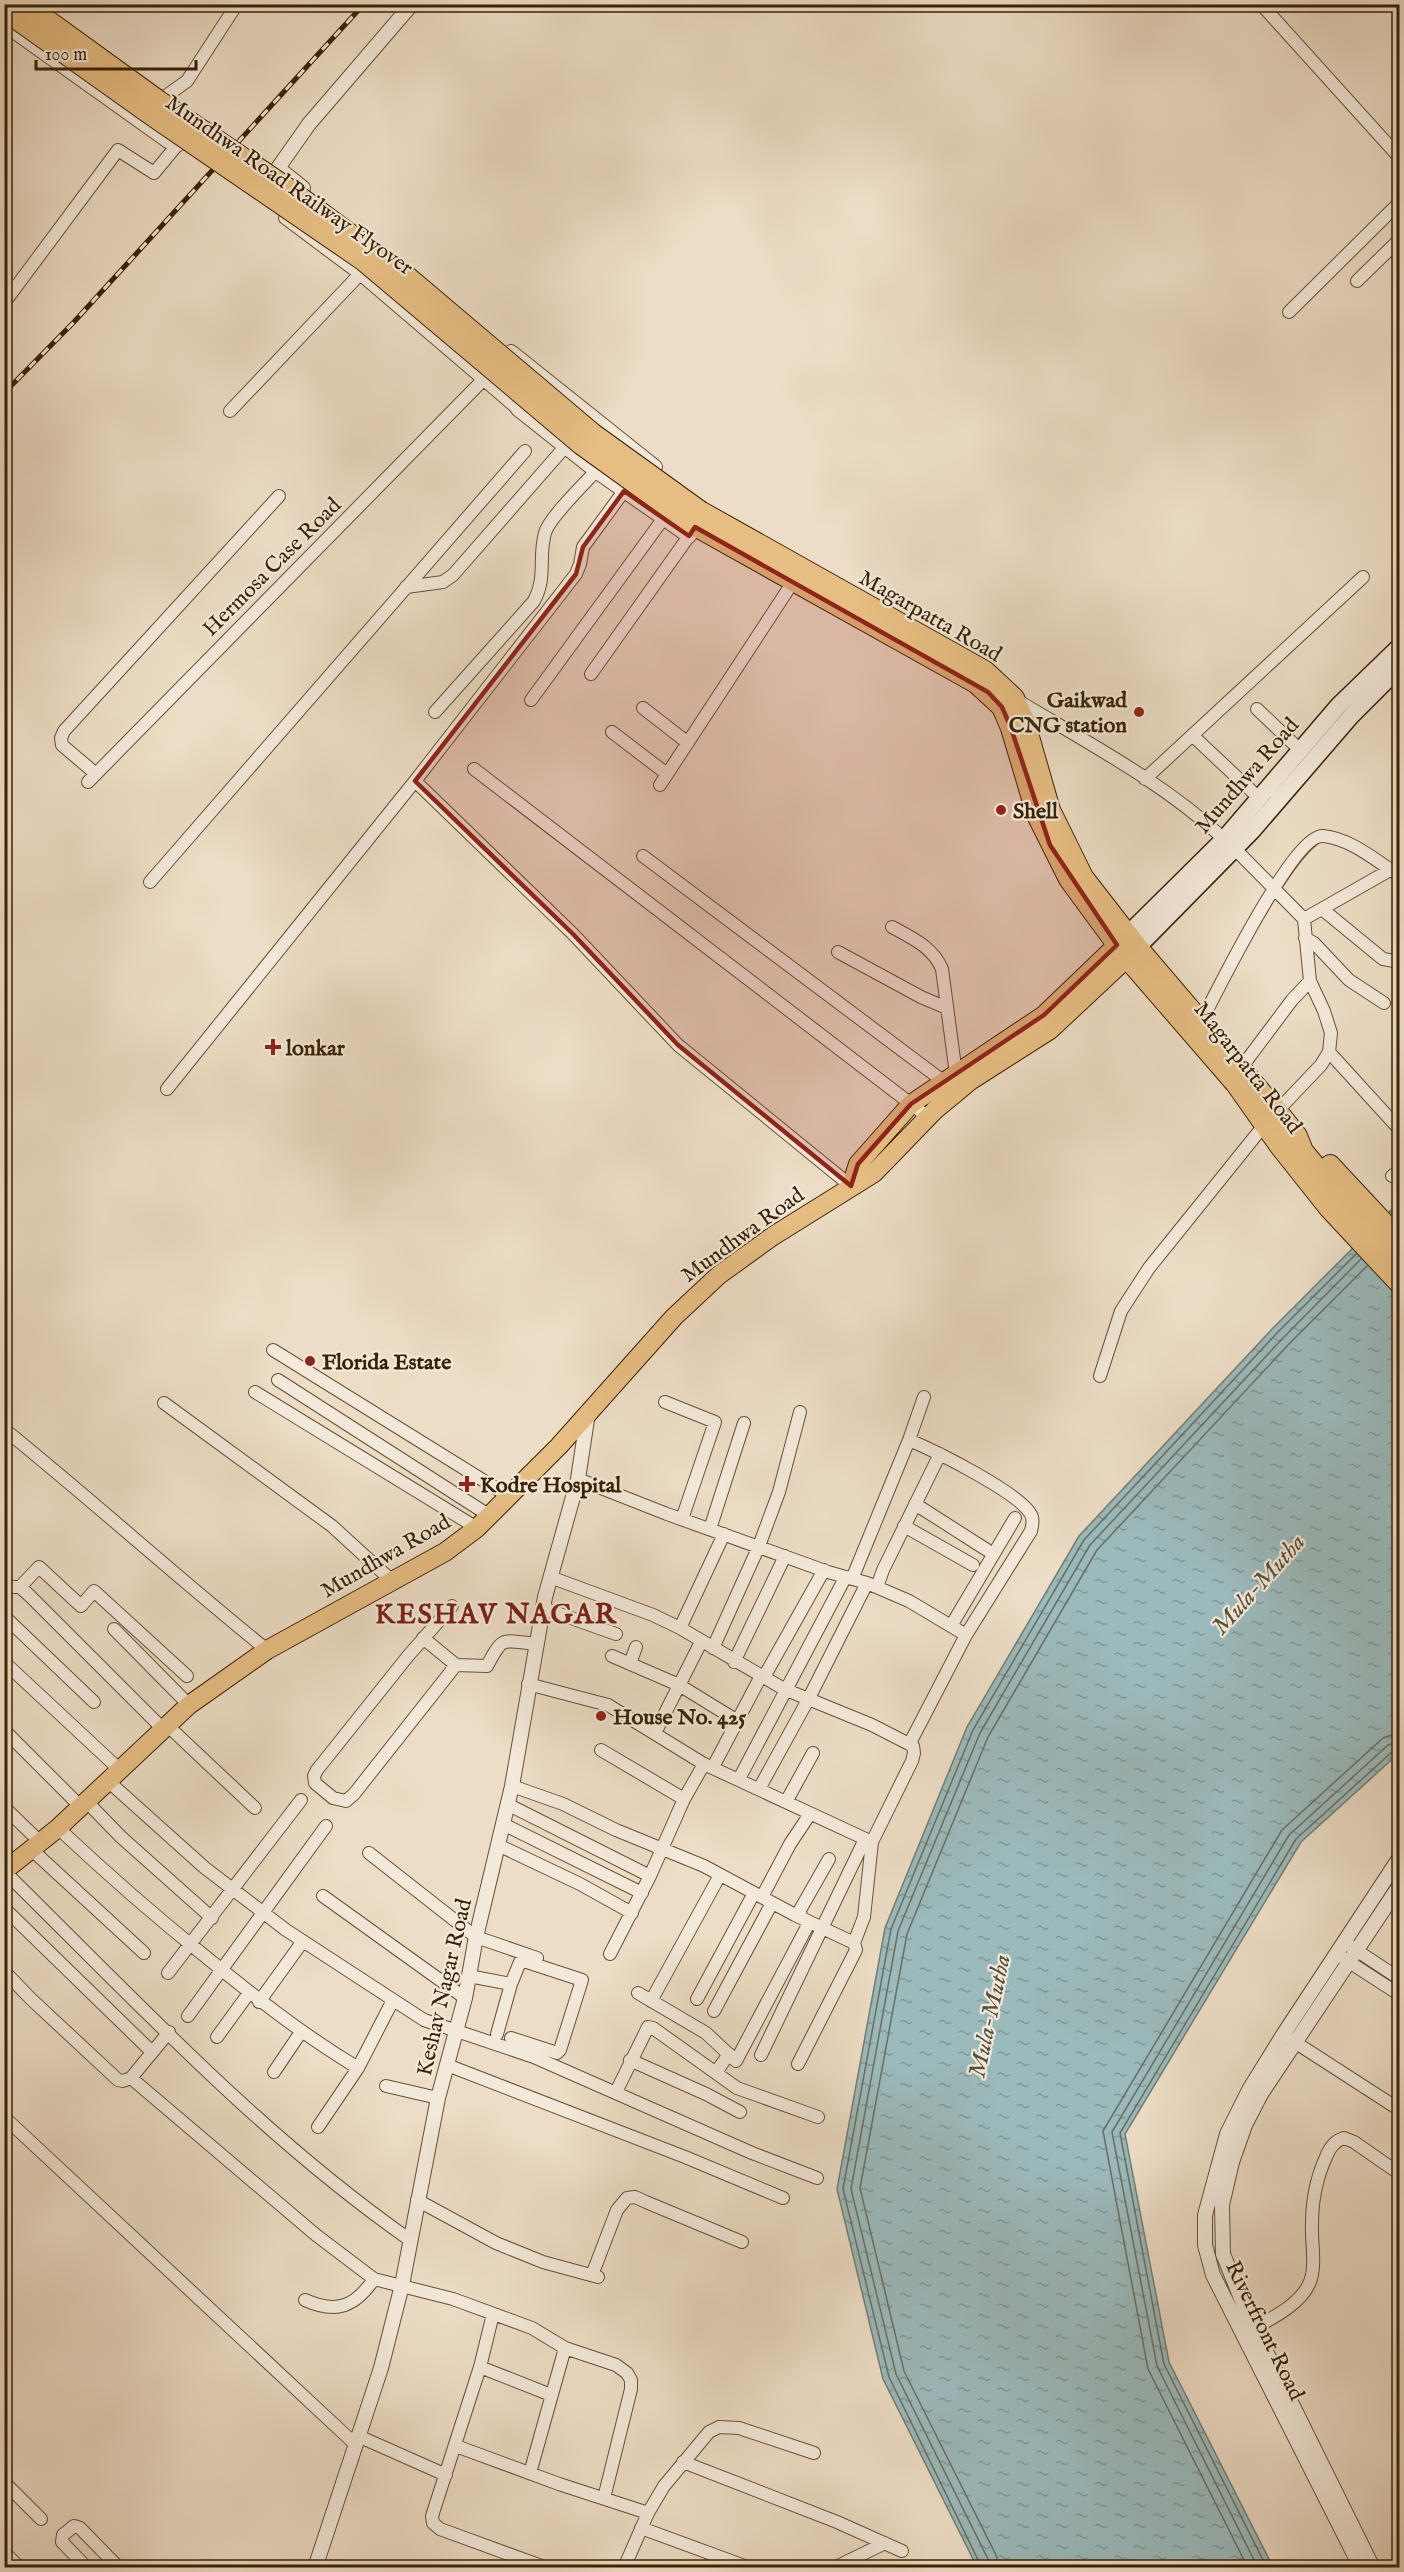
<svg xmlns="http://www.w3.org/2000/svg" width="1404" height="2572" viewBox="0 0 1404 2572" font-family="'IM FELL English',serif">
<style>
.water{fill:url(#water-ripples);stroke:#737d72;stroke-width:1.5}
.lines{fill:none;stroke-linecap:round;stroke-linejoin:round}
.shore{stroke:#6a6e60;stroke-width:1.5}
.minor-casing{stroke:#655134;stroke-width:14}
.tertiary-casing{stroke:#655134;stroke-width:16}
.secondary-casing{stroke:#382203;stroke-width:19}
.primary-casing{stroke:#382203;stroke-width:20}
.trunk-casing{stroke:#382203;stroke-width:22}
.minor{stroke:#f3e9da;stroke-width:12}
.tertiary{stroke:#f3e9da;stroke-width:14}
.secondary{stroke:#f3e9da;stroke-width:16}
.primary{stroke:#e6be83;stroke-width:18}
.trunk{stroke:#e6be83;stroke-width:20}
.rail-casing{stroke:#382203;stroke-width:5}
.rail{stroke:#f3e9da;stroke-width:3;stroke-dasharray:9;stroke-linecap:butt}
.trunk-bridge-casing{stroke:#382203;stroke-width:22;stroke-linecap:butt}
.trunk-bridge{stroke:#e6be83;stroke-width:20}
.marked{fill:#8f2418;fill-opacity:0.2;stroke:#8f2418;stroke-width:4.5;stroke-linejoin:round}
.poi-dot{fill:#8f2418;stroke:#f3e9da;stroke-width:2}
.labels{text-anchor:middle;stroke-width:4.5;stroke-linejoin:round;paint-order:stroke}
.street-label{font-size:22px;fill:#382203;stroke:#f3e9da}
.poi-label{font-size:22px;font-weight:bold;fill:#382203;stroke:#f3e9da;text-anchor:start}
.water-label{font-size:24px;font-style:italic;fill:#56503a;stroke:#f3e9da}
.district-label{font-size:28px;font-weight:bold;letter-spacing:1.5px;fill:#7a1f14;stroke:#f3e9da}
</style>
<defs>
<pattern id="water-ripples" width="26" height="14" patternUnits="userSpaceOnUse" patternTransform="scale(1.5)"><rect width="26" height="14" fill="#9bbabc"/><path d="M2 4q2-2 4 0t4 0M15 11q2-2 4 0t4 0" fill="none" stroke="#7f9797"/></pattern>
</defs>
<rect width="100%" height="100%" fill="#edddc6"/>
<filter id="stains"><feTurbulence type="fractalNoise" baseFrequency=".00333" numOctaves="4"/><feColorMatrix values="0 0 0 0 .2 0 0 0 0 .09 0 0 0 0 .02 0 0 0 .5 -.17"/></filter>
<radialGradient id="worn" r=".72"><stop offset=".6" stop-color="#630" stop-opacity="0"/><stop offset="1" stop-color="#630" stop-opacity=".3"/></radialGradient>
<path class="water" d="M 1399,1202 L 1399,1753 L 1301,1842 L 1125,2134 L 1169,2362 L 1273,2567 L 977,2567 L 883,2379 L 837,2189 L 885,1928 L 967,1727 L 1079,1536 L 1273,1328 Z"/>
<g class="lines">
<path class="shore" d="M 982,2568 L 889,2377 L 843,2189 L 891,1929 L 973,1730 L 1084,1540 L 1277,1333 L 1356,1254
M 990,2568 L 988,2559 L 896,2374 L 851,2189 L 898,1931 L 980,1733 L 1090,1545 L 1283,1338 L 1361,1259
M 999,2568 L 996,2555 L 904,2371 L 860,2188 L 907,1934 L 988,1737 L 1097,1550 L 1289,1344 L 1367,1266
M 1248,2568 L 1148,2369 L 1103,2131 L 1282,1830 L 1383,1738 L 1400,1732
M 1258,2568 L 1157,2366 L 1112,2132 L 1289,1835 L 1388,1745 L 1400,1741
M 1267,2568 L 1164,2364 L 1120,2133 L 1296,1839 L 1393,1751 L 1400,1749"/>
<g class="minor-casing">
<path id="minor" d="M 1261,4 L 1400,158
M 166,96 L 187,81 L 237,4
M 285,218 L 360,274 L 518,409
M 1357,281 L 1400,239
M 4,303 L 118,150 L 154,173 L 178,144
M 1289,312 L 1400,202
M 230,411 L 360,274
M 406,587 L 443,582 L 453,575 L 564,448
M 591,674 L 689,536
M 1015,699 C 1086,742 1163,782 1224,839
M 531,700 L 663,519
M 643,708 L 688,743
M 1257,709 L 1300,750
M 435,712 L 534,601 C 547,577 538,557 545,533 C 549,518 584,484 596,471
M 612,732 L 667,774
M 1192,735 L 1259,798
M 474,769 L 928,1117
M 96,774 L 62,745 L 61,738 L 64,731 L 279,496
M 1145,779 L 1363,577
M 415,781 L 573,934 L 678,1045 L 851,1186
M 88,782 L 483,380
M 660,785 L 793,582
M 643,856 L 943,1081
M 150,882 L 525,451
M 1322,909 L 1383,959 L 1400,962
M 1304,919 L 1390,870
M 892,927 C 912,938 933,947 942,969 L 956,1074
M 1305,938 L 1314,943 L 1349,980 L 1384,1003
M 838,952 L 921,997 L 947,1008
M 1202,1020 C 1217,991 1294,834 1323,836 C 1350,838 1378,862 1400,876
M 1329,1052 L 1400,1130
M 1241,1068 L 1292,1000 L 1310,981
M 167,1089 L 415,781 L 576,574 L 580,564 L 583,547 L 624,491
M 1392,1176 L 1400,1170
M 273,1350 L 510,1497
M 1100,1376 L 1121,1311 L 1149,1268 L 1265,1124 L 1321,1065 L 1329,1052 L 1331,1033 L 1324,1011 L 1310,981 L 1304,919 L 1235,849
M 278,1380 L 490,1516
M 255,1392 L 477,1528
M 665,1402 L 715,1422 L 682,1519
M 164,1403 L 332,1526 L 391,1580
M 4,1429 C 93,1501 178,1578 267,1650
M 909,1440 C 933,1450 1025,1495 1032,1517 C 1033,1521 1032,1527 1031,1531 L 966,1635 L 910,1743
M 578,1479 L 667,1514 L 828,1572 L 867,1583 L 909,1601 L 966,1635
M 915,1504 L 987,1550
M 904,1526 L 973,1565
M 710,1529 L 744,1423
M 550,1577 L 653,1615 L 680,1628 L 784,1689 L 872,1725 L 913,1746 L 914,1753 L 912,1761 L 872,1842 L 864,1917 L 854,1943
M 852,1579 L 909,1440 L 924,1397
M 20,1587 L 39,1567 L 81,1606 L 94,1591 L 187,1676
M 877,1587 L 883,1570 L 940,1454
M 4,1591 L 10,1587 L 20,1587 L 30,1596 L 163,1729
M 452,1606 L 408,1656 L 317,1770 L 314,1776 L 315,1783 L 333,1798 L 346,1801 L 354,1794 L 456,1665 L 487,1666 C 504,1634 502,1641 537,1644
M 543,1608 L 616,1634
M 4,1616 L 94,1702
M 951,1626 L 1015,1518
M 680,1628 L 724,1534
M 114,1629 L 189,1705
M 423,1638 L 456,1665
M 713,1648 L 759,1546 L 779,1492 L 800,1412
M 612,1656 L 679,1685 L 736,1720
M 4,1662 L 120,1770
M 734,1662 L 785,1556
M 630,1664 L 636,1647
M 764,1677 L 824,1570
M 528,1684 L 608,1705 L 704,1764 L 872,1842
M 168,1726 L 255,1808
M 4,1730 L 80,1806
M 655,1733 L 701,1642
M 601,1750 L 684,1799
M 713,1767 L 761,1676
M 739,1779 L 845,1578
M 108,1781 L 205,1868 L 286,1930 L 424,2020 L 534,2057 L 752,2153 L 817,2178
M 512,1786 L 563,1804 L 616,1830 L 704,1866 L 795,1915 L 854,1943 L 856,1950 L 798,2064
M 759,1789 L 809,1698 L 867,1583
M 86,1801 L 121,1837 L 212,1918
M 786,1802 L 813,1753
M 507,1804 L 650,1876
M 4,1807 L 40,1842
M 503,1824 L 642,1893
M 58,1828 C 106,1873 155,1916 206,1957 C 256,1998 302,2034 358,2068
M 498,1845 L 580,1884 L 632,1913
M 31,1849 L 144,1953
M 369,1853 L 476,1937 L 537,1958
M 4,1871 C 134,1999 260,2135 410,2240
M 323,1896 L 465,1998
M 762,1897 L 790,1844 L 810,1814
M 4,1908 L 152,2052
M 801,1917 L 800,1910 L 829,1859
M 1350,1946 L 1400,1979
M 610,1954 L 650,1876 L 684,1799 L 704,1764
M 1343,1958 L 1400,1995
M 4,1971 L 31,1999 L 118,2080 L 123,2081 L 131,2078 L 169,2032
M 168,1973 L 301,1800
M 469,1976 L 511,1984 L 497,2034
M 638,1993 L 706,2033 L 736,2061 L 809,1923
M 697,1999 L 754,1893
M 651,2001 L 720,1875
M 259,2002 L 303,1941
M 714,2011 L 772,1903
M 188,2016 L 326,1826
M 217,2037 L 249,1993
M 1287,2037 L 1400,2110
M 511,2038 L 557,2053 L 560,2050 L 582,1980 L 527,1962 L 520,1962 L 511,1984
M 761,2055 L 865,1839
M 630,2060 L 706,2094 L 740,2112
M 447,2065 L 685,2157 L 783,2198
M 719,2068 L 729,2054
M 274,2072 L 301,2032
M 131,2078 L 316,2235 L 374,2279 L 453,2299 L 532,2328 L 565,2348 L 616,2365 L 627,2373 L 631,2380 L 631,2389 L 604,2498
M 386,2086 L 438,2098
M 616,2092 L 648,2027 L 653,2028 L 737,2088 L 818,2117
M 4,2117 L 355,2444
M 318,2127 L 358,2068 L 393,2000
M 417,2200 L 496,2243 L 543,2262 L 598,2277
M 592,2275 L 617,2210 L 627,2198 L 635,2197 L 646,2202 L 742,2242
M 305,2300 C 336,2314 355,2307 374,2279
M 493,2314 L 480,2367 L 432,2516 L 433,2523 L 440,2529 L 547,2568
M 1248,2332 C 1268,2320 1299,2306 1309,2284 C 1317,2267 1311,2243 1312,2224 C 1312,2201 1316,2179 1326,2157 C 1329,2149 1334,2141 1344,2138 L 1354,2142 L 1400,2174
M 480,2367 L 551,2395
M 358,2436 L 446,2475
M 456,2446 L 559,2484 L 648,2513
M 683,2462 L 837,2522 L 902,2551
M 530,2473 L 565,2348
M 4,2482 L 41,2519
M 641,2528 L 750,2568
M 4,2552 L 20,2568
M 87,2568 L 62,2542 L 63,2535 L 74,2526 L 80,2528 L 119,2568
M 624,2568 L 648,2513 L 664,2486 L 709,2432 L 719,2427 L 739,2428 L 814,2453
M 834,2568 L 885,2543"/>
</g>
<g class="tertiary-casing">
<path id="tertiary" d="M 4,24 L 168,141 L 178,144 L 186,132
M 303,188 L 278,168 L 309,124 L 412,4
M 511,352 L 655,467
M 533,392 L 518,409 L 596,471 L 689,536 L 695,527
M 315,2568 L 381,2368 L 402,2285 L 438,2098 L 465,1998 L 476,1937 L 512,1786 L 545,1597 L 578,1479 L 588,1413
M 1361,2568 L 1213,2275 L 1205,2245 L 1205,2215 L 1227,2134 L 1249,2090 L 1283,2035 L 1400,1857
M 1373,2568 L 1247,2313 L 1223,2254 L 1222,2205 L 1232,2162 L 1245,2125 L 1261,2094 L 1400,1885"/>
</g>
<g class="secondary-casing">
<path id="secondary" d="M 1120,942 L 1224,839 L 1339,705 L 1400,646
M 1130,955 L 1252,831 L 1351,716 L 1400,667"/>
</g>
<g class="primary-casing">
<path id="primary" d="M 851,1186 L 858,1164 L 911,1104 L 1044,1015 L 1117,945
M 4,1871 L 58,1828 L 189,1705 L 267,1650 L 445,1552 L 477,1528 L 559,1446 L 674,1317 L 719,1275 L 773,1236 L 874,1173 L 935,1110 L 970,1081 L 1050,1030 L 1127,958"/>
</g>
<g class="trunk-casing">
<path id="trunk" d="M 700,511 L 985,671 L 1014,698 L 1025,723 L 1050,810 L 1083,877 L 1138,948 L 1278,1112 L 1297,1136 L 1303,1151 L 1341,1197 L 1400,1261
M 690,523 L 976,683 L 1002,707 L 1011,728 L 1037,815 L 1069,879 L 1127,958 L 1236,1084 L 1279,1145 L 1329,1208 L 1400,1284
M 1330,1165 L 1400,1240"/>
</g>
<use href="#minor" class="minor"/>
<use href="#tertiary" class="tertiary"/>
<use href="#secondary" class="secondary"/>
<use href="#primary" class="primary"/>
<use href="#trunk" class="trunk"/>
<g class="rail-casing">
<path id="rail" d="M 4,393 L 73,323 L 364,4"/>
</g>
<use href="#rail" class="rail"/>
<g class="trunk-bridge-casing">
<path id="trunk-bridge" d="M 25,4 L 159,101 L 289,189 L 404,274 L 592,433 L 700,511
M 4,10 L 150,114 L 364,261 L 582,445 L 690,523"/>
</g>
<use href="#trunk-bridge" class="trunk-bridge"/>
</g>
<path class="marked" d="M 624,491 L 689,536 L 695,527 L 988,692 L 1002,707 L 1011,728 L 1050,845 L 1117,945 L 1044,1015 L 911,1104 L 858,1164 L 851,1186 L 678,1045 L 573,934 L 415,781 L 576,574 L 583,547 Z"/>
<g class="poi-dot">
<circle cx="1139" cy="712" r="6"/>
<circle cx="1001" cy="810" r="6"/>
<path d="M270 1038h6v6h6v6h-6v6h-6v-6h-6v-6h6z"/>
<circle cx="310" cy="1361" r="6"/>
<path d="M464 1475h6v6h6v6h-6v6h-6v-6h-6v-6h6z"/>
<circle cx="601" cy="1716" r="6"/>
</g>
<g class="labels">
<g class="street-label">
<text transform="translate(290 184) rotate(35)" y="8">Mundhwa Road Railway Flyover</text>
<text transform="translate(271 566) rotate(-45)" y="8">Hermosa Case Road</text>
<text transform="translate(931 615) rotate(30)" y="8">Magarpatta Road</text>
<text transform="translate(1246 775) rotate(-49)" y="8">Mundhwa Road</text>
<text transform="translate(1249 1067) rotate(52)" y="8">Magarpatta Road</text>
<text transform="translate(742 1234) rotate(-36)" y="8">Mundhwa Road</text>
<text transform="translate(385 1555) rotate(-30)" y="8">Mundhwa Road</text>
<text transform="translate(443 1987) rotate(-77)" y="8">Keshav Nagar Road</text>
<text transform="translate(1266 2330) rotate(64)" y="8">Riverfront Road</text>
</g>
<g class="poi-label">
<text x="1127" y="707" text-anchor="end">Gaikwad<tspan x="1127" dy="25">CNG station</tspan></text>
<text x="1013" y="818">Shell</text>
<text x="286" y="1055">lonkar</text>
<text x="322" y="1369">Florida Estate</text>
<text x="480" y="1492">Kodre Hospital</text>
<text x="613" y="1724">House No. 425</text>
</g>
<g class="water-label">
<text transform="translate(1258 1584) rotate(-48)" y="8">Mula-Mutha</text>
<text transform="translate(989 2016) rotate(-78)" y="8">Mula-Mutha</text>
</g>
<g class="district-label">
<text x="496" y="1623">KESHAV NAGAR</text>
</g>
</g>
<rect width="1404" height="2572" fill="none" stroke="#edddc6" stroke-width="24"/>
<rect x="6" y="6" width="1392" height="2560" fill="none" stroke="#382203" stroke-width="3"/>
<rect x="12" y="12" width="1380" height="2548" fill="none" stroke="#382203" stroke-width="1.5"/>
<path d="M36 60v9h160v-9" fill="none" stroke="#382203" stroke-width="3"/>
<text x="45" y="60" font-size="18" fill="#382203" stroke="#f3e9da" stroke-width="4.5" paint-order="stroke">100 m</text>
<rect width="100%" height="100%" filter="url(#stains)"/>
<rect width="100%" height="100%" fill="url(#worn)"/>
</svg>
